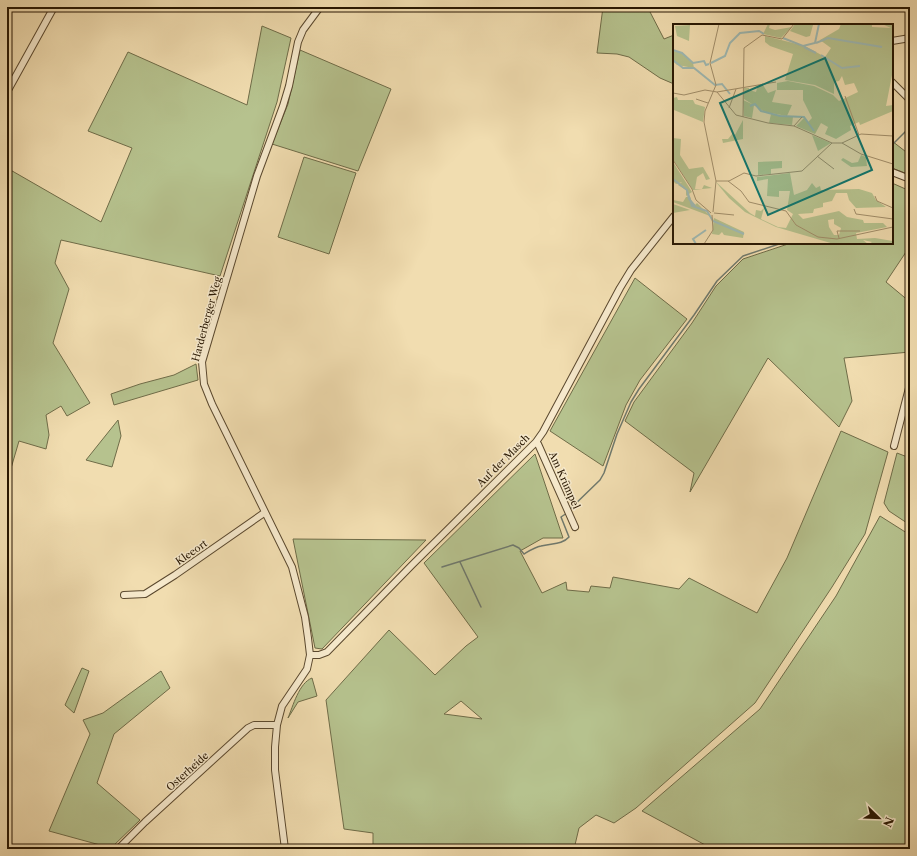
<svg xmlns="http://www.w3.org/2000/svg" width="917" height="856" viewBox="0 0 917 856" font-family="'Libre Caslon Text',serif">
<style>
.green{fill:#b6c28e;stroke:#6f6c48;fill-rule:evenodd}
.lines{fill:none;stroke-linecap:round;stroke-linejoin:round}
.stream{stroke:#6f796d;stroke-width:1.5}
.street-casing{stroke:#5a482e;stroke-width:8}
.street{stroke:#f6e9cc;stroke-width:6}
.labels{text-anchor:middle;stroke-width:3;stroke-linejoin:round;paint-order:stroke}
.street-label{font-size:10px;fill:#281702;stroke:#f6e9cc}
.inset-river{fill:none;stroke:#9ebab5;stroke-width:2}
.inset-road{fill:none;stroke:#a18e6a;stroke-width:1}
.view{fill:#0f766e;fill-opacity:0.15;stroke:#0f766e;stroke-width:2}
.inset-edge{fill:none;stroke:#281702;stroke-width:2}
</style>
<rect width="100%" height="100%" fill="#f1ddb0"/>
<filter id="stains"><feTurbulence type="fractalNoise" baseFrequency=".005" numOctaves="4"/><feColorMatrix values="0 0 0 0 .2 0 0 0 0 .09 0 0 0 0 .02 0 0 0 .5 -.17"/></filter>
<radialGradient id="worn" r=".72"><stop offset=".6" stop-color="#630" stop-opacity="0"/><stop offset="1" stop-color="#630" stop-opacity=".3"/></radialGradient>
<path class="green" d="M 603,7 L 654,7 L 649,10 L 664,39 L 674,35 L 674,84 L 660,78 L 629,57 L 617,54 L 597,53 Z
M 262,26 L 291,38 L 277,102 L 220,276 L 61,240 L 55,263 L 69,289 L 53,343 L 90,403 L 67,416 L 61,406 L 46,415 L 49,435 L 46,449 L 19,441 L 7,482 L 7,168 L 101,222 L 132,148 L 88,131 L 128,52 L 247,105 Z
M 300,50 L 391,89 L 358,171 L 272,144 L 288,104 Z
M 892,141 L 910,155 L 910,175 L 892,168 Z
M 304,157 L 356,173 L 329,254 L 278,237 Z
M 892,183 L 910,191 L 910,246 L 886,282 L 910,302 L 910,352 L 844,358 L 852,401 L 839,427 L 768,358 L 690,492 L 694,473 L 625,421 L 634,402 L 692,323 L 716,286 L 743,259 L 791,243 L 892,243 Z
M 635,278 L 687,319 L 640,380 L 626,405 L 603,466 L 550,431 Z
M 196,364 L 198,380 L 114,405 L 111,394 L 140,384 L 174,375 Z
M 118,420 L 121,436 L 112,467 L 86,460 Z
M 841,431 L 888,452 L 865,534 L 832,587 L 755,703 L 636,808 L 614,823 L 596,815 L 579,828 L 574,849 L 373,849 L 373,833 L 344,829 L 326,700 L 389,630 L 435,675 L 466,646 L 478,637 L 424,563 L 535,454 L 563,538 L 543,538 L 520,551 L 542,593 L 566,582 L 567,590 L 589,592 L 591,586 L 610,588 L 613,577 L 679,589 L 689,578 L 757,613 L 787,558 ZM 461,701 L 482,719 L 444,714 Z
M 897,453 L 910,458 L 910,525 L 889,511 L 884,503 Z
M 880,516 L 910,535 L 910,849 L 719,849 L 709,847 L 642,811 L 760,709 L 836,596 Z
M 293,539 L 426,540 L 322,649 L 315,648 Z
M 82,668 L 89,671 L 74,713 L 65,705 Z
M 161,671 L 170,688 L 114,734 L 97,783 L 140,820 L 111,848 L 49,831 L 90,734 L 83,720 L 103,713 Z
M 312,678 L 317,696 L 298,702 L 288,718 C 293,706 299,683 312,678 Z"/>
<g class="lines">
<path class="stream" d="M 892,145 L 910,127
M 569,510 L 600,480 L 604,473 L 617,434 L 631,402 L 639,389 L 694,315 L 717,281 L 743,256 L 782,243
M 460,562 L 481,607
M 442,567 L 513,545 L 519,548 L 524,554 C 529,551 535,547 541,546 C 551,543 562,545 569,537 L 561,517 L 567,513"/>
<g class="street-casing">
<path id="street" d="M 892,41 L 910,38
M 892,82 L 910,100
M 7,92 L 54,7
M 892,172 L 910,179
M 536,442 L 538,444 L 575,527
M 894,446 L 910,384
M 124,595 L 145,594 L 175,575 L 264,513
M 310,655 L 319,655 L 327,652 L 412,565 L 536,442 L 543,432 L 620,288 L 631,270 L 674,216
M 118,849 L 145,822 L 248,728 L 254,725 L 277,725
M 285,849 L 275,770 L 275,747 L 277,725 L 282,706 L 307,669 L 310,655 L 308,638 L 305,617 L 292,567 L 212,404 L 204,384 L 202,362 L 257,176 L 283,106 L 289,86 L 298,42 L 303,30 L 320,7"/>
</g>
<use href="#street" class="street"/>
</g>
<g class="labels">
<g class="street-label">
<text transform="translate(206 319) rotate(-75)" y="4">Harderberger Weg</text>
<text transform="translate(503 460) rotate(-45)" y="4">Auf der Masch</text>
<text transform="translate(565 480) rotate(66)" y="4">Am Krümpel</text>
<text transform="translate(191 552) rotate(-35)" y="4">Kleeort</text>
<text transform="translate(187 771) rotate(-42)" y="4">Osterheide</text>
</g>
</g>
<g transform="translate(673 24)">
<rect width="220" height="220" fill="#f1ddb0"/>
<path d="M 95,0 L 97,0 L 96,4 L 102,6 L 119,3 L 108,14 L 90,10 ZM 122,0 L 146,0 L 140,1 L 137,12 L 133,13 L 117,7 ZM 168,0 L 199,0 L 199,3 L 218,4 L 209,0 L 220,0 L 220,46 L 213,82 L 220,81 L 220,87 L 187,101 L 186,98 L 177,102 L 178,106 L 163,115 L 152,110 L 155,103 L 148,99 L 142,110 L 123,102 L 131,94 L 135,98 L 139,94 L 130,76 L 130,66 L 104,66 L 104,59 L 115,57 L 141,62 L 160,71 L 166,77 L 185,68 L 181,59 L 172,61 L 169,52 L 166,57 L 161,58 L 161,70 L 142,61 L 112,56 L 120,30 L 97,22 L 92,18 L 92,12 L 132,22 L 152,33 L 158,24 L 147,16 L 166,5 ZM 17,1 L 16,17 L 4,12 L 2,2 ZM 0,27 L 7,28 L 20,39 L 21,44 L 4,41 L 0,37 ZM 85,61 L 90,61 L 95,69 L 103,66 L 99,78 L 119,81 L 114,92 L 92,88 L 71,75 L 71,64 L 76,64 L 76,66 L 83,68 ZM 4,73 L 5,76 L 20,76 L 22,80 L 32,83 L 30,98 L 1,86 L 0,74 ZM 70,76 L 81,81 L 79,94 L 71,92 ZM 98,90 L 120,93 L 119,101 L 96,99 ZM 70,96 L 70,115 L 50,119 L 49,115 L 55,115 L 60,109 L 62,111 ZM 139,111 L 158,119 L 145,127 ZM 0,114 L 8,115 L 7,131 L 16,145 L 30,143 L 37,155 L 33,156 L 30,149 L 24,153 L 22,165 L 29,165 L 31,161 L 39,164 L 20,166 L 1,137 ZM 188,131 L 193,133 L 194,142 L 178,143 L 168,136 L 170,134 L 179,139 L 185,138 ZM 109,137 L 109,144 L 98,145 L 98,150 L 85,151 L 85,138 ZM 0,138 L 19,168 L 13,172 L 13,166 L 5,161 L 9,158 L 3,160 L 0,157 ZM 117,149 L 121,171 L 134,166 L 139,159 L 143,164 L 147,162 L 148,166 L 186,165 L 199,169 L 203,176 L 213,183 L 183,184 L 176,176 L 174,169 L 163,169 L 159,177 L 150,179 L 150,183 L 141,185 L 140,189 L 125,190 L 130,195 L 166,187 L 174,193 L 190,196 L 191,199 L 210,199 L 214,203 L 183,209 L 184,215 L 202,214 L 220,217 L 220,220 L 196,220 L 199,218 L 190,216 L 195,220 L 161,220 L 103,203 L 72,188 L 56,174 L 42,157 L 77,189 L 82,192 L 83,186 L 88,187 L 91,184 L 88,195 L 105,203 L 113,204 L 120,190 L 114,186 L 117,167 L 106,167 L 106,173 L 94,172 L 95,155 L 84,157 L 84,153 ZM 161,195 L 161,200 L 168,204 L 166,211 L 161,211 L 156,203 L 155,196 ZM 13,173 L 17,173 L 19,178 L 22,181 L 24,179 L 37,192 L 0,178 L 0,176 L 10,178 ZM 0,180 L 17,186 L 0,189 ZM 41,194 L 71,208 L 70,214 L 51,211 L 49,208 L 46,211 L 39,210 Z" fill="#b6c28e" fill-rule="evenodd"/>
<path class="inset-river" d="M 110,14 L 130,22 L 142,19 L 146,0M 143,19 L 155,14 L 209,23M 131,23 L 143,29M 0,26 L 9,29 L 20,39 L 31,37 L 33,41 L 36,40M 148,31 L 169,44 L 187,42M 0,36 L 10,44 L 21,44 L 42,61 L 49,60 L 57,70M 38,39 L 52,32 L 57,19 L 67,9 L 86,7 L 91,10M 77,82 L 82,80 L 88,87 L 107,92 L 131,93 L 141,107M 0,155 L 14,166 L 19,182 L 34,187 L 40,197 L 71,210M 14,166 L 16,175 L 22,182M 23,220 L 20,215 L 33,206M 196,220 L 215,220"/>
<path class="inset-road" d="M 44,68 L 103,58M 0,69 L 11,71 L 32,66 L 44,68 L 63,91 L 95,99 L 121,102 L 159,119M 172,72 L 186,111M 23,75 L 35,79M 56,84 L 63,65M 70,93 L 71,24 L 89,11 L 109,15 L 121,0M 121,102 L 129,93M 159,119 L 169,119 L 188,110 L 220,112M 169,119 L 188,130 L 220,140M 144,132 L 161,145M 0,136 L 19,165 L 23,176 L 38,189M 43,157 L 31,98 L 32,87 L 43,61 L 37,39 L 46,0M 43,157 L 56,157 L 71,149 L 83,152 L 129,147 L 159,119M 55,157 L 68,167 L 76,178 L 113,187 L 123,201 L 145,213 L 164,215 L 220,203M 202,172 L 204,177 L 220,184M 181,185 L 183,190 L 220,195M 40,188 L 43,157M 41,189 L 61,191M 166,214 L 164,207 L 187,207M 31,220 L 40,206 L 39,191"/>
<path class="view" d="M 152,34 L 199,146 L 95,191 L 47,79 Z"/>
<rect width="220" height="220" class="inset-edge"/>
</g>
<rect width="917" height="856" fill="none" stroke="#f1ddb0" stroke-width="24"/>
<rect x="8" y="8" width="901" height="840" fill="none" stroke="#281702" stroke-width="2"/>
<rect x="12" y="12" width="893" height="832" fill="none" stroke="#281702"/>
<g transform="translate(879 818) rotate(113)" stroke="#f6e9cc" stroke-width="3" paint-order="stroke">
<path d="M0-3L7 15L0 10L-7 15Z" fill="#281702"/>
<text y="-6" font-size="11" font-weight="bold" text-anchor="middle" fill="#281702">N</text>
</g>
<rect width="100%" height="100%" filter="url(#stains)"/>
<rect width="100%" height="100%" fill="url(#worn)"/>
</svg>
